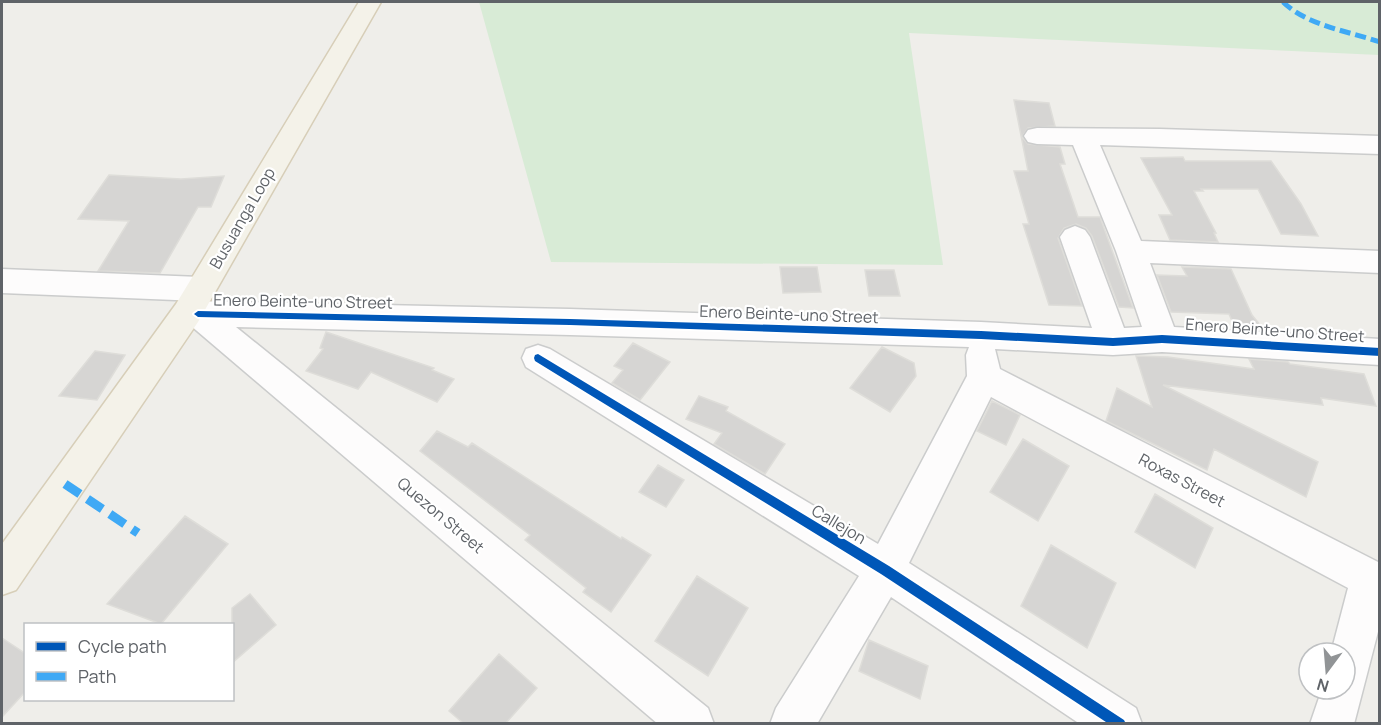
<svg xmlns="http://www.w3.org/2000/svg" width="1381" height="725" viewBox="0 0 1381 725" font-family="Manrope,sans-serif">
<style>
.green{fill:#d8ebd6}
.building{fill:#d6d5d3;stroke:#deddd9;stroke-width:1.5}
.lines{fill:none;stroke-linecap:round;stroke-linejoin:round}
.minor-casing{stroke:#cbcccc;stroke-width:3}
.major-casing{stroke:#d7ceb8;stroke-width:3}
.minor{fill:#fdfcfc;fill-rule:evenodd}
.major{fill:#f4f2e9;fill-rule:evenodd}
.quiet-far1{stroke:#3fa9f5;stroke-width:5;stroke-dasharray:11 5;stroke-linecap:butt}
.quiet{stroke:#3fa9f5;stroke-width:9;stroke-dasharray:18 9;stroke-linecap:butt}
.cycleway-casing{stroke:#fff;stroke-width:4}
.cycleway{fill:#0057b8;fill-rule:evenodd}
.labels{text-anchor:middle;stroke-width:4.5;stroke-linejoin:round;paint-order:stroke}
.street-label{font-size:16px;fill:#5f6368;stroke:#fff}
</style>
<rect width="100%" height="100%" fill="#efeeea"/>
<path class="green" d="M 479,2 L 1379,2 L 1379,55 L 909,33 L 943,265 L 551,262 Z"/>
<path class="building" d="M 1014,100 L 1049,103 L 1055,126 L 1028,128 L 1022,137 L 1028,144 L 1060,147 L 1065,164 L 1060,164 L 1078,217 L 1100,217 L 1133,308 L 1119,307 L 1092,236 L 1086,228 L 1076,224 L 1064,228 L 1058,238 L 1082,306 L 1049,305 L 1023,224 L 1029,224 L 1014,171 L 1028,171 Z
M 1183,157 L 1185,161 L 1271,161 L 1301,204 L 1318,236 L 1281,234 L 1258,189 L 1201,189 L 1203,191 L 1194,191 L 1216,233 L 1214,233 L 1218,242 L 1170,240 L 1159,215 L 1172,215 L 1141,158 Z
M 109,175 L 181,179 L 224,176 L 211,207 L 198,207 L 160,273 L 98,271 L 129,221 L 78,219 Z
M 780,267 L 817,267 L 821,292 L 783,293 Z
M 1182,267 L 1231,269 L 1252,315 L 1264,330 L 1235,328 L 1229,314 L 1171,312 L 1157,275 L 1187,276 Z
M 865,270 L 894,270 L 900,296 L 869,296 Z
M 326,332 L 434,368 L 432,370 L 454,379 L 437,402 L 371,372 L 358,389 L 306,371 L 323,349 L 320,348 Z
M 633,343 L 670,362 L 640,400 L 612,383 L 623,370 L 614,366 Z
M 882,347 L 914,363 L 916,376 L 890,412 L 850,388 Z
M 95,351 L 125,355 L 97,400 L 59,396 Z
M 1136,356 L 1168,357 L 1254,369 L 1249,359 L 1288,362 L 1290,364 L 1364,374 L 1376,406 L 1321,398 L 1323,405 L 1163,385 L 1318,462 L 1306,497 L 1214,449 L 1207,470 L 1106,421 L 1117,388 L 1152,407 Z
M 699,396 L 728,407 L 726,411 L 785,444 L 765,474 L 714,444 L 722,433 L 686,419 Z
M 992,401 L 1020,415 L 1006,445 L 977,431 Z
M 437,431 L 468,447 L 472,443 L 621,539 L 622,537 L 651,555 L 611,612 L 583,592 L 586,588 L 525,540 L 530,535 L 420,451 Z
M 1023,439 L 1069,466 L 1038,521 L 990,492 Z
M 658,465 L 684,480 L 666,507 L 639,492 Z
M 1155,494 L 1213,528 L 1195,568 L 1135,532 Z
M 185,516 L 228,544 L 161,624 L 107,604 Z
M 1051,545 L 1116,583 L 1087,648 L 1021,606 Z
M 697,576 L 748,608 L 708,676 L 655,641 Z
M 250,594 L 276,625 L 232,663 L 232,608 Z
M 2,638 L 26,654 L 26,691 L 2,717 Z
M 869,640 L 928,666 L 920,699 L 859,671 Z
M 499,654 L 537,688 L 506,723 L 463,723 L 449,711 Z"/>
<g class="lines">
<g class="minor-casing">
<path id="minor" d="M 1037,128 L 1160,129 L 1380,136 L 1380,154 L 1100,145 L 1141,241 L 1380,251 L 1380,273 L 1150,263 L 1174,327 L 1380,339 L 1380,365 L 1162,352 L 1113,355 L 995,349 L 1000,369 L 1380,563 L 1380,624 L 1354,724 L 1310,724 L 1322,689 L 1345,689 L 1345,653 L 1331,653 L 1348,588 L 991,397 L 909,563 L 1136,708 L 1142,724 L 1080,724 L 891,597 L 817,724 L 770,724 L 776,708 L 859,576 L 526,367 L 522,358 L 526,349 L 538,345 L 550,349 L 878,544 L 967,376 L 966,355 L 969,347 L 570,335 L 236,327 L 708,708 L 714,724 L 658,724 L 190,325 L 178,322 L 173,313 L 178,304 L 189,301 L 570,309 L 981,322 L 1092,328 L 1060,237 L 1065,230 L 1075,226 L 1085,230 L 1090,237 L 1124,328 L 1142,327 L 1116,251 L 1073,145 L 1037,144 L 1028,142 L 1024,136 L 1028,130 Z
M 2,269 L 200,277 L 211,281 L 215,289 L 211,297 L 200,301 L 2,293 Z"/>
</g>
<g class="major-casing">
<path id="major" d="M 359,2 L 381,2 L 198,322 L 16,590 L 2,595 L 2,544 L 176,304 Z"/>
</g>
<use href="#minor" class="minor"/>
<use href="#major" class="major"/>
<path class="quiet-far1" d="M 1283,2 C 1308,26 1348,31 1380,42"/>
<path class="quiet" d="M 65,484 L 138,533"/>
<g class="cycleway-casing">
<path id="cycleway" d="M 198,311 L 570,319 L 981,331 L 1113,338 L 1162,335 L 1380,348 L 1380,356 L 1162,343 L 1113,346 L 981,339 L 570,325 L 198,317 L 194,314 Z
M 538,354 L 889,566 L 1124,720 L 1126,724 L 1109,724 L 881,574 L 535,361 L 534,358 L 535,355 Z"/>
</g>
<use href="#cycleway" class="cycleway"/>
</g>
<g class="labels">
<g class="street-label">
<text transform="translate(242 218) rotate(-60)" y="6">Busuanga Loop</text>
<text transform="translate(303 301) rotate(1)" y="6">Enero Beinte-uno Street</text>
<text transform="translate(789 314) rotate(2)" y="6">Enero Beinte-uno Street</text>
<text transform="translate(1275 330) rotate(4)" y="6">Enero Beinte-uno Street</text>
<text transform="translate(1182 480) rotate(28)" y="6">Roxas Street</text>
<text transform="translate(441 515) rotate(40)" y="6">Quezon Street</text>
<text transform="translate(839 524) rotate(31)" y="6">Callejon</text>
</g>
</g>
<rect width="1381" height="725" fill="none" stroke="#5f6368" stroke-width="6"/>
<rect x="24" y="623" width="210" height="78" fill="#ffffff" stroke="#bfc1c3" stroke-width="1.5"/>
<rect x="36" y="642" width="30" height="9" fill="#0057b8" stroke="#bfc1c3" stroke-width="1.5"/>
<text x="78" y="653" font-size="18" fill="#5f6368">Cycle path</text>
<rect x="36" y="672" width="30" height="9" fill="#3fa9f5" stroke="#bfc1c3" stroke-width="1.5"/>
<text x="78" y="683" font-size="18" fill="#5f6368">Path</text>
<g transform="translate(1327 671) rotate(196)"><circle r="28" fill="#ffffff" stroke="#bfc1c3" stroke-width="1.5"/>
<path d="M0-4.5L10 22L0 15L-10 22Z" fill="#919496"/>
<text y="-9" font-size="16" font-weight="bold" text-anchor="middle" fill="#5f6368">N</text>
</g>
</svg>
